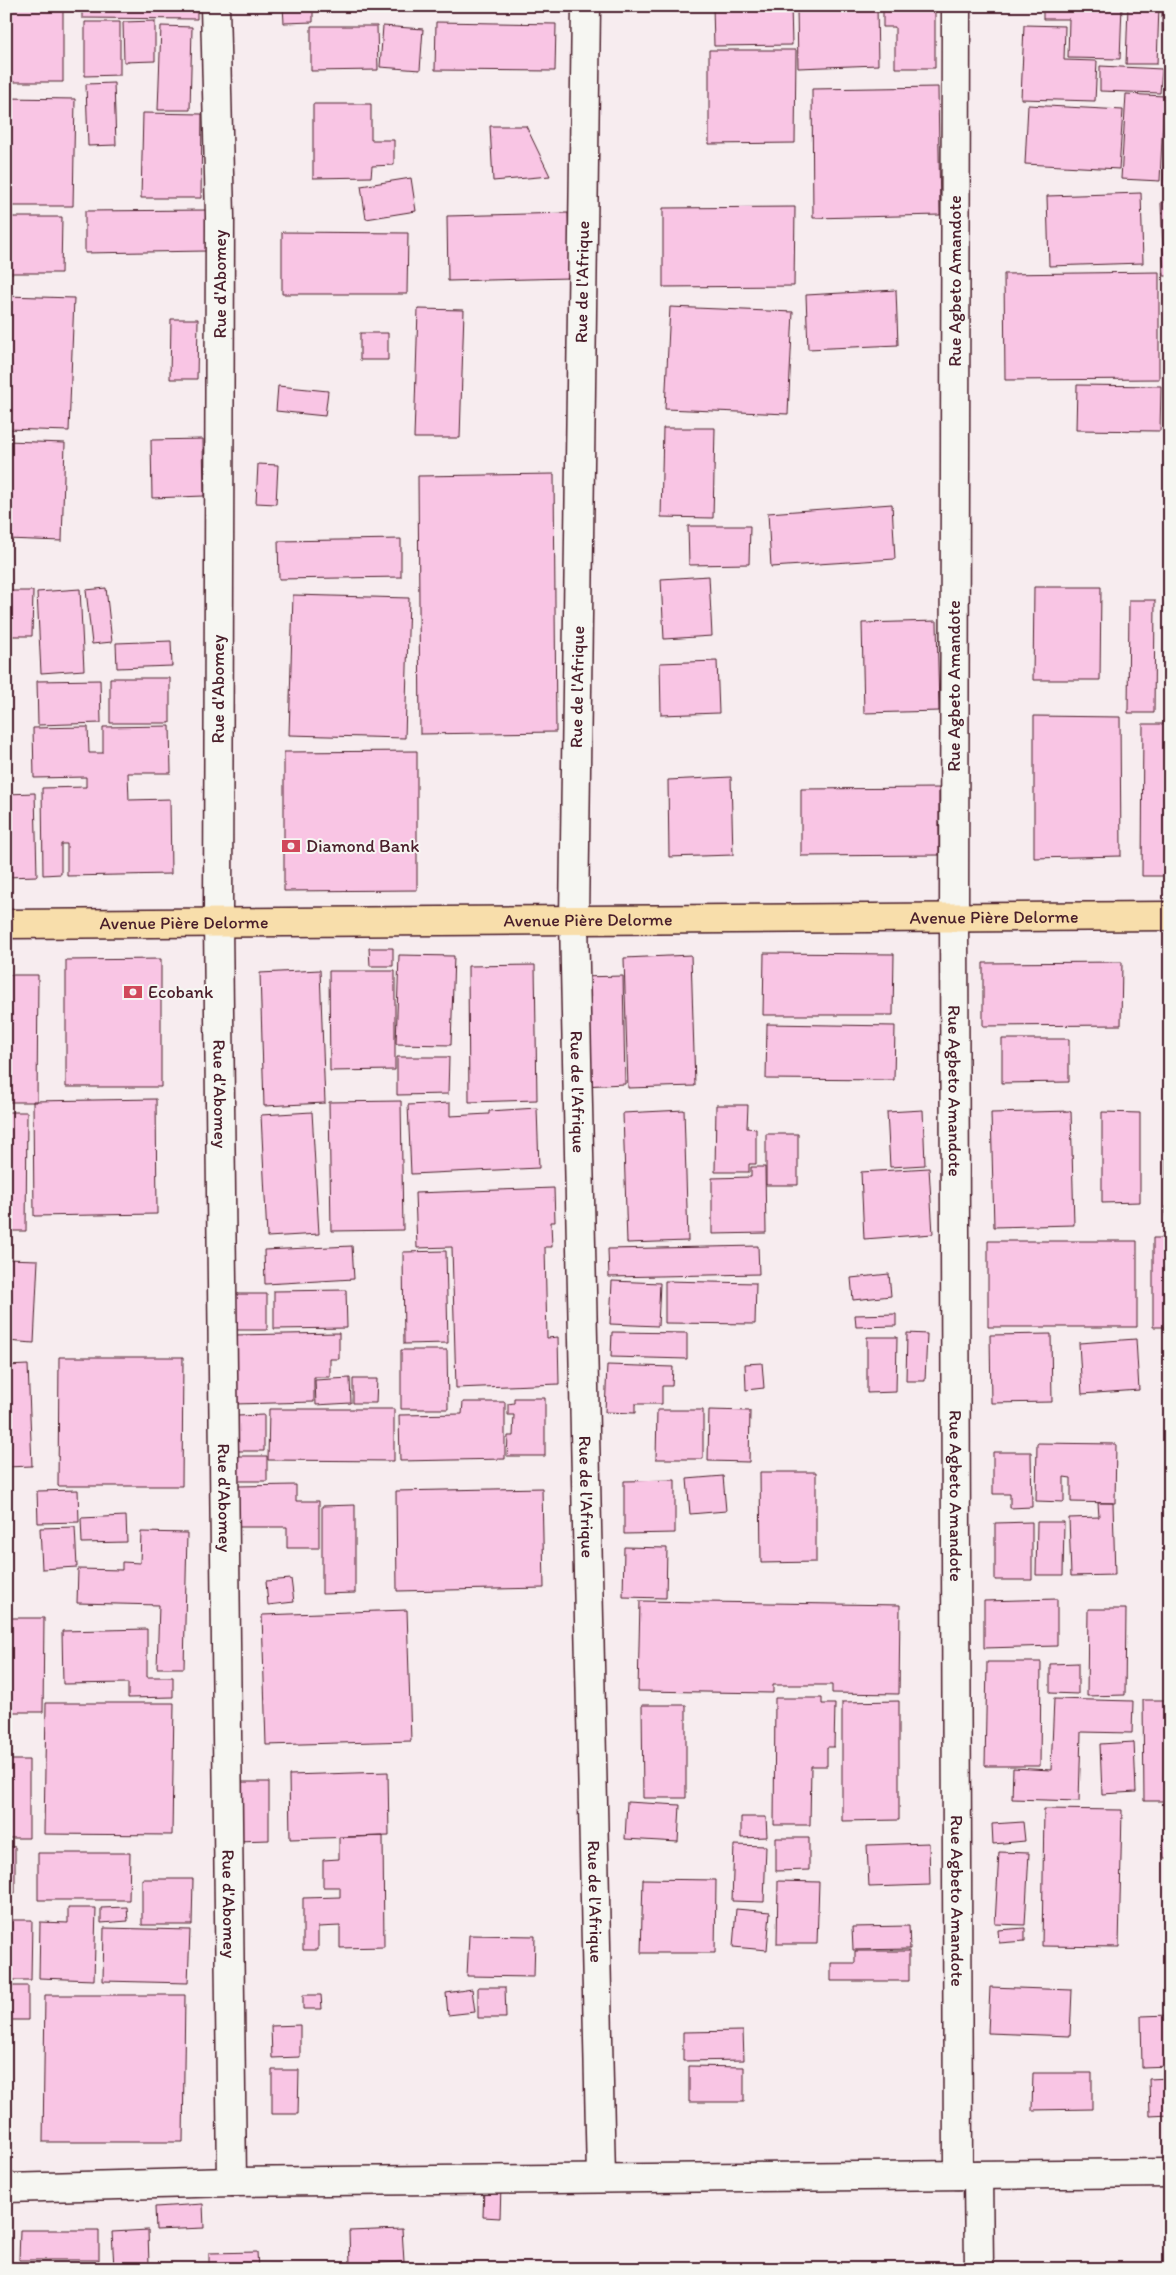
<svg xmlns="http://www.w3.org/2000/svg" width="1176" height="2275" viewBox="0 0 1176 2275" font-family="Itim,sans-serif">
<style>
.building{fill:#f9c5e4;stroke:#4a1f2b}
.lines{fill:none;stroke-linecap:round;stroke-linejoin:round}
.minor-casing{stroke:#4a1f2b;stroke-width:31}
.major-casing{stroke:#4a1f2b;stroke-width:31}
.minor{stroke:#f6f6f2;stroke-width:28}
.major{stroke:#f8deab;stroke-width:28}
.labels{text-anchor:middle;stroke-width:4;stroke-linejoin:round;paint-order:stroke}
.street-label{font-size:18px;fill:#4a1f2b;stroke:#f6f6f2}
.poi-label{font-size:18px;fill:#4a1f2b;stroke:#f6f6f2;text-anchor:start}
</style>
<rect width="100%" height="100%" fill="#f7ecef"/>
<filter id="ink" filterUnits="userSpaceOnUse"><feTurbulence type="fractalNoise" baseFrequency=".02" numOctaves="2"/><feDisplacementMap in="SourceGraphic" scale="10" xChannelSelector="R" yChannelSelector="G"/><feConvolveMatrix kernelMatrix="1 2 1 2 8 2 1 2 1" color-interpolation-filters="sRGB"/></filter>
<g filter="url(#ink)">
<path class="building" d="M 6,6 L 63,6 L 63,82 L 6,82 Z
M 82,6 L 197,6 L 197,19 L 82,18 Z
M 283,6 L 313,6 L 313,22 L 284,23 Z
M 325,6 L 351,6 L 351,10 L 325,10 Z
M 713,6 L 791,6 L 792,45 L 714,46 Z
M 877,6 L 878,65 L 798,68 L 797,8 Z
M 883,6 L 935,6 L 935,68 L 895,68 L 895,27 L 883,27 Z
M 1043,6 L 1122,6 L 1120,59 L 1068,58 L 1069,19 L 1043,19 Z
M 1128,6 L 1159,6 L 1157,64 L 1126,64 Z
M 1162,6 L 1170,6 L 1170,32 L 1162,32 Z
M 155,21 L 155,61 L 124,62 L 123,22 Z
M 85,22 L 120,22 L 120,75 L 85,76 Z
M 436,22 L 556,24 L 555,71 L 435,70 Z
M 1024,25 L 1065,26 L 1064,60 L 1097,61 L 1095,101 L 1021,99 Z
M 161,26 L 192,27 L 190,110 L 158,110 Z
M 311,26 L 377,26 L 378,70 L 311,71 Z
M 383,26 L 423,29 L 420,70 L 380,67 Z
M 1168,36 L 1170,36 L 1170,67 L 1167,67 Z
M 709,50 L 796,50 L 795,143 L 709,144 Z
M 1100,66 L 1162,69 L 1160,93 L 1100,91 Z
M 1165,69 L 1170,69 L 1170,186 L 1163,186 L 1168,94 L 1164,94 Z
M 114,83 L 116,145 L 88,146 L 86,84 Z
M 938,87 L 940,215 L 813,218 L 812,89 Z
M 1126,94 L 1164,96 L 1160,181 L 1121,179 Z
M 6,98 L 75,99 L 73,206 L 6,206 Z
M 313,104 L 371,104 L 371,140 L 394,140 L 394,165 L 372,166 L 371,177 L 313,178 Z
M 1028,105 L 1123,110 L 1119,169 L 1025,164 Z
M 143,113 L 202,114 L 201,198 L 141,198 Z
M 490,126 L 526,126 L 550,176 L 493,181 Z
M 411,178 L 416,211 L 366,219 L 361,186 Z
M 1141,193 L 1143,263 L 1049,266 L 1047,196 Z
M 1161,202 L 1170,202 L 1170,276 L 1164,276 Z
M 795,207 L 794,286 L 663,287 L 663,208 Z
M 206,210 L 207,251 L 85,253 L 85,211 Z
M 568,213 L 570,278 L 448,281 L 447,216 Z
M 6,217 L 62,217 L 61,273 L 6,273 Z
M 282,232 L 408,233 L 407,294 L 282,294 Z
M 1159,272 L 1159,379 L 1005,380 L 1004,274 Z
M 896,290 L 898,345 L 808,349 L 806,295 Z
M 6,296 L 74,298 L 69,431 L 6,429 Z
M 670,307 L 793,312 L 788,414 L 665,409 Z
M 418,309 L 464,310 L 460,438 L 414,438 Z
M 171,319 L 198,319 L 197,379 L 170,379 Z
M 360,333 L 388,333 L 388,360 L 360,360 Z
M 1077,385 L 1161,386 L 1160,431 L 1076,430 Z
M 278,386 L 328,391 L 325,416 L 276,411 Z
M 663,428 L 715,428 L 713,518 L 661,517 Z
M 203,439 L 204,496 L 152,498 L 151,440 Z
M 6,441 L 65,443 L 62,541 L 6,539 Z
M 258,464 L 278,465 L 276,504 L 256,503 Z
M 554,474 L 556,732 L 420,734 L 418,476 Z
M 892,504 L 895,559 L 771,567 L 768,513 Z
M 688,526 L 750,526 L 749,564 L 689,565 Z
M 401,539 L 401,577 L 279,579 L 278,541 Z
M 709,576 L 712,636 L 664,639 L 661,579 Z
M 1034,587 L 1101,587 L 1100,680 L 1033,680 Z
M 106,588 L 112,642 L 92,644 L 86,590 Z
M 80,589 L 84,670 L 41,673 L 37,592 Z
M 6,591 L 33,591 L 32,636 L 6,636 Z
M 293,595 L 409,598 L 405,738 L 289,735 Z
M 1129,600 L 1155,600 L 1154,713 L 1128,713 Z
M 937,621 L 939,711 L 864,713 L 862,623 Z
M 171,641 L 172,666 L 117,668 L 116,643 Z
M 717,661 L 719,713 L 661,715 L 660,663 Z
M 110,678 L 170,678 L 170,723 L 110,723 Z
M 100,680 L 101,723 L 38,725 L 37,681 Z
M 1034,716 L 1120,717 L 1121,856 L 1034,858 Z
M 1143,724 L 1170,724 L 1170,876 L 1142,876 Z
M 170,726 L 171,773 L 128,773 L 129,800 L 170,799 L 171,874 L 67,876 L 67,844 L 61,844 L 61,874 L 43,875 L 42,788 L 86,787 L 86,777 L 34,778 L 33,728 L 88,727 L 89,753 L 103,753 L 103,727 Z
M 417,751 L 417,890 L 284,891 L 284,752 Z
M 731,777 L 733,855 L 669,857 L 668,780 Z
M 939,788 L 939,855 L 801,856 L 801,789 Z
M 35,793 L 37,876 L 6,877 L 6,794 Z
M 369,948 L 393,948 L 393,966 L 370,966 Z
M 764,953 L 894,954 L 893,1015 L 763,1015 Z
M 399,955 L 454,956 L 451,1045 L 396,1044 Z
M 691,955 L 695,1086 L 628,1088 L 624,958 Z
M 161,959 L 161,1087 L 66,1087 L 66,960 Z
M 1122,962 L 1121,1025 L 983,1026 L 983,963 Z
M 535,965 L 537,1100 L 469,1102 L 468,966 Z
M 320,970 L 325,1103 L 264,1106 L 260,973 Z
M 329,971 L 395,971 L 395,1070 L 330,1071 Z
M 6,975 L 38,975 L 37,1102 L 6,1102 Z
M 623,976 L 625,1084 L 581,1086 L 579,977 Z
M 767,1024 L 895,1026 L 894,1080 L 766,1079 Z
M 1002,1039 L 1069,1039 L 1069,1082 L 1002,1083 Z
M 397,1057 L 449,1057 L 448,1094 L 397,1095 Z
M 156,1099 L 157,1214 L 34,1216 L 33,1101 Z
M 401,1101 L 403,1230 L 331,1231 L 329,1102 Z
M 450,1103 L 450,1116 L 489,1114 L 489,1111 L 537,1108 L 539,1168 L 411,1174 L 408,1105 Z
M 1166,1104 L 1170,1104 L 1170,1217 L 1166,1217 Z
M 716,1105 L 748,1105 L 747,1128 L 756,1129 L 756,1164 L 749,1164 L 749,1172 L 715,1172 Z
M 684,1110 L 688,1241 L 627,1243 L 623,1113 Z
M 923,1110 L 925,1165 L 890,1167 L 887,1112 Z
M 1071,1111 L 1074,1225 L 994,1227 L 991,1113 Z
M 6,1112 L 27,1112 L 26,1231 L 6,1231 Z
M 312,1112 L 319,1234 L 267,1237 L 261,1115 Z
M 1102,1112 L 1140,1113 L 1140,1202 L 1102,1203 Z
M 766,1134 L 798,1134 L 798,1185 L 766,1185 Z
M 751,1167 L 765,1167 L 766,1233 L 712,1234 L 712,1178 L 751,1177 Z
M 929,1168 L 933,1234 L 864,1239 L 861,1172 Z
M 554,1188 L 555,1222 L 551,1222 L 552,1247 L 545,1247 L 547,1338 L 558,1337 L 559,1384 L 456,1388 L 452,1247 L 417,1248 L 415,1193 Z
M 1153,1238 L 1170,1238 L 1170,1327 L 1153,1327 Z
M 988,1241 L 1137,1241 L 1137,1327 L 988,1327 Z
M 352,1246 L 354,1279 L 265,1284 L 264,1250 Z
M 758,1246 L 759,1274 L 609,1277 L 608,1249 Z
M 446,1251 L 448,1343 L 404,1344 L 403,1252 Z
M 6,1259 L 38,1260 L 34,1343 L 6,1341 Z
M 889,1274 L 891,1296 L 853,1300 L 851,1278 Z
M 612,1281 L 660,1283 L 658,1326 L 610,1324 Z
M 665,1281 L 756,1283 L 755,1324 L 665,1323 Z
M 346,1290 L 347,1328 L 274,1329 L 274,1291 Z
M 233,1294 L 267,1294 L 267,1330 L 233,1330 Z
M 896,1314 L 896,1326 L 856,1327 L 855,1315 Z
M 612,1332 L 687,1333 L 687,1359 L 611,1357 Z
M 339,1333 L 339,1359 L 330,1359 L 330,1377 L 314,1377 L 314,1402 L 234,1404 L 233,1335 Z
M 907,1333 L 927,1334 L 925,1381 L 906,1381 Z
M 1051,1334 L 1052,1402 L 991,1403 L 990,1335 Z
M 867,1337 L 897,1337 L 896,1392 L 867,1393 Z
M 1136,1339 L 1139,1390 L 1082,1394 L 1079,1343 Z
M 401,1350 L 447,1350 L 448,1409 L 401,1409 Z
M 59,1357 L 183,1357 L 182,1486 L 58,1486 Z
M 762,1363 L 764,1388 L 746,1390 L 745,1364 Z
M 28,1365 L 32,1466 L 6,1467 L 6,1366 Z
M 607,1365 L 673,1367 L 672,1386 L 662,1386 L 662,1404 L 635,1404 L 635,1413 L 605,1412 Z
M 350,1378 L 351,1403 L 316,1405 L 315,1380 Z
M 353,1379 L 377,1379 L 376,1403 L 353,1403 Z
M 514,1398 L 545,1398 L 545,1456 L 507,1456 L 508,1436 L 513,1436 L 514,1415 L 508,1415 L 508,1404 L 514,1403 Z
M 463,1402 L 505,1402 L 505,1459 L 400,1461 L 399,1415 L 462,1414 Z
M 269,1409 L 394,1409 L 394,1461 L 268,1460 Z
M 657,1410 L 703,1410 L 703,1459 L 656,1459 Z
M 709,1410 L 750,1411 L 749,1462 L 708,1461 Z
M 264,1415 L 264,1451 L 237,1451 L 237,1416 Z
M 1037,1443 L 1116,1444 L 1115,1503 L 1071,1502 L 1071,1478 L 1064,1477 L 1064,1502 L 1036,1501 Z
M 993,1452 L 1031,1452 L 1032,1507 L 1010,1508 L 1010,1494 L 993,1494 Z
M 233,1456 L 267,1456 L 267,1481 L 233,1481 Z
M 760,1472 L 816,1472 L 816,1562 L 761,1563 Z
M 723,1476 L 726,1511 L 690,1514 L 687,1479 Z
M 675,1480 L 675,1533 L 624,1534 L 624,1481 Z
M 296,1485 L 296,1501 L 319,1501 L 319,1548 L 287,1548 L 287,1527 L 238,1527 L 238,1486 Z
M 542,1488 L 544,1588 L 397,1591 L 396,1491 Z
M 78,1490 L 79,1522 L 38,1523 L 37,1491 Z
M 1098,1503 L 1113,1503 L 1115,1575 L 1071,1576 L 1069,1518 L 1099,1517 Z
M 355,1505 L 355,1593 L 322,1594 L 322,1506 Z
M 126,1516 L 127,1542 L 82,1543 L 81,1518 Z
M 1032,1522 L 1032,1580 L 995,1580 L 995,1523 Z
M 1037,1522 L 1064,1522 L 1063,1575 L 1036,1575 Z
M 75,1527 L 77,1567 L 42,1569 L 40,1528 Z
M 141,1532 L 187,1533 L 184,1668 L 157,1668 L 159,1605 L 77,1603 L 78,1569 L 122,1570 L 122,1562 L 140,1563 Z
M 624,1547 L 667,1548 L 666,1598 L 623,1597 Z
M 291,1579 L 294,1602 L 268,1605 L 266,1581 Z
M 1057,1599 L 1057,1646 L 984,1648 L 984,1601 Z
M 640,1601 L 900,1605 L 899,1694 L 832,1693 L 832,1685 L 773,1685 L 773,1693 L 638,1691 Z
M 1088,1609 L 1126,1609 L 1125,1695 L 1087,1696 Z
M 407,1610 L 411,1741 L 266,1745 L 262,1615 Z
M 6,1618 L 44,1618 L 43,1712 L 6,1712 Z
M 147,1629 L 147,1677 L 173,1677 L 173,1697 L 128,1698 L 128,1683 L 63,1684 L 62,1631 Z
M 987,1662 L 1041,1662 L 1040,1766 L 985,1766 Z
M 1078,1663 L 1078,1694 L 1050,1693 L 1050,1664 Z
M 775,1698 L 822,1698 L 822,1704 L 835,1704 L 834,1747 L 827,1747 L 827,1766 L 811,1766 L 810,1825 L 774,1825 Z
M 1054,1699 L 1133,1701 L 1132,1733 L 1081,1732 L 1079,1801 L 1012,1799 L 1013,1768 L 1051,1770 Z
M 1143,1700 L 1170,1700 L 1170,1801 L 1144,1801 Z
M 899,1701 L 899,1820 L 842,1821 L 842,1702 Z
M 46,1703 L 174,1703 L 172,1835 L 44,1834 Z
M 642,1705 L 686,1705 L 686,1798 L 643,1798 Z
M 1134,1742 L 1136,1792 L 1102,1794 L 1100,1744 Z
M 6,1760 L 29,1760 L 29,1838 L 6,1838 Z
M 388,1772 L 389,1836 L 290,1839 L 289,1775 Z
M 237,1782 L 269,1782 L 269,1840 L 236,1841 Z
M 627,1802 L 680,1805 L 678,1842 L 625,1839 Z
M 1044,1809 L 1122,1810 L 1119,1947 L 1042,1946 Z
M 741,1817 L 766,1817 L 767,1837 L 741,1838 Z
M 1023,1822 L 1025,1841 L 993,1844 L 992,1824 Z
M 383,1836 L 384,1947 L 340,1948 L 340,1926 L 318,1927 L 318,1950 L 303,1950 L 303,1898 L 340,1897 L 340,1887 L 323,1887 L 323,1860 L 339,1859 L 339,1837 Z
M 776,1838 L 809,1838 L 809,1870 L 776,1871 Z
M 1170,1838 L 1170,1858 L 1164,1858 L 1163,1839 Z
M 929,1843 L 930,1885 L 869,1887 L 867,1845 Z
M 734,1845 L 766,1846 L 764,1902 L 732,1901 Z
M 6,1846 L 15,1847 L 15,1893 L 6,1893 Z
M 999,1852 L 1029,1853 L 1025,1925 L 995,1924 Z
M 38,1853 L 130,1853 L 129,1900 L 38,1900 Z
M 142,1879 L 193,1879 L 192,1925 L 142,1925 Z
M 643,1879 L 716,1880 L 715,1953 L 641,1953 Z
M 778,1881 L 819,1882 L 817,1944 L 777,1944 Z
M 127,1907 L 128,1921 L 101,1923 L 101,1908 Z
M 68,1908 L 96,1908 L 94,1980 L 39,1978 L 40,1922 L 68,1923 Z
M 736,1909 L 770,1912 L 767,1950 L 733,1947 Z
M 6,1920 L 32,1920 L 31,1980 L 6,1980 Z
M 909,1926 L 910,1949 L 853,1950 L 852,1927 Z
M 104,1928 L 190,1930 L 188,1983 L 103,1981 Z
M 1025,1928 L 1025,1941 L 999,1943 L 998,1930 Z
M 469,1935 L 535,1936 L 534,1977 L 467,1976 Z
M 855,1951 L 909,1951 L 909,1981 L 831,1981 L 831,1963 L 855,1963 Z
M 6,1986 L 28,1986 L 28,2020 L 6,2020 Z
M 478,1987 L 505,1987 L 506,2018 L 478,2018 Z
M 990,1987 L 1072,1990 L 1070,2036 L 988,2033 Z
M 472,1989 L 475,2012 L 448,2015 L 446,1993 Z
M 45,1995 L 185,1995 L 183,2142 L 43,2142 Z
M 303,1995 L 321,1995 L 322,2009 L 303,2009 Z
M 1170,2015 L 1170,2066 L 1142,2067 L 1141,2016 Z
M 300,2025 L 300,2057 L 272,2058 L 271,2026 Z
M 743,2031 L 744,2060 L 683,2061 L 683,2032 Z
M 689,2066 L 744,2067 L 744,2102 L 689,2102 Z
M 272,2070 L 299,2070 L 298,2114 L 272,2114 Z
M 1033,2073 L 1092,2073 L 1092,2109 L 1032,2110 Z
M 1170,2078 L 1170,2115 L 1150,2116 L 1149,2079 Z
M 484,2185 L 501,2186 L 500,2218 L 483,2217 Z
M 203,2204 L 204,2228 L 156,2230 L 155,2207 Z
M 6,2207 L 9,2207 L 11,2240 L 6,2240 Z
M 402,2229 L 404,2262 L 350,2265 L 349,2231 Z
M 20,2230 L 99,2230 L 99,2260 L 19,2260 Z
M 148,2230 L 149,2266 L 114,2268 L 112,2232 Z
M 257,2252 L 258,2269 L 209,2269 L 209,2253 Z
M 39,2264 L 39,2269 L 18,2269 L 18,2267 Z"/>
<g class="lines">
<g class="minor-casing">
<g id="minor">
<path id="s1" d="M 215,6 L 220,217 L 218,922 L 232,2182"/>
<path id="s2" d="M 586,6 L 574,920 L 601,2178"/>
<path id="s3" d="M 956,6 L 954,918 L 958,2175"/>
<path d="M 978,2175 L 979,2269"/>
<path d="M 6,2188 L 232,2182 L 1170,2173"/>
</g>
</g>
<g class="major-casing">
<g id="major">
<path id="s4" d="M 6,924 L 1170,916"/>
</g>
</g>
<use href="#minor" class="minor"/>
<use href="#major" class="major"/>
</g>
</g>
<defs>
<g id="bank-bare" transform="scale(1.5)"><path d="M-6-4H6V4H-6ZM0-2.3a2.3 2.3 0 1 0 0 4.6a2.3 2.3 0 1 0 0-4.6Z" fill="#d1495b" stroke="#f6f6f2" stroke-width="2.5" paint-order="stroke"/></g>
</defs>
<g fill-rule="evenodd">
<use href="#bank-bare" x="291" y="846"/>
<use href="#bank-bare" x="133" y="992"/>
</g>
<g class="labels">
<g class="street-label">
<text transform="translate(955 281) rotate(-90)" y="6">Rue Agbeto Amandote</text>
<text transform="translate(582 282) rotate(-89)" y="6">Rue de l'Afrique</text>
<text transform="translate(220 284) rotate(-90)" y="6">Rue d'Abomey</text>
<text transform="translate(954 686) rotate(-90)" y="6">Rue Agbeto Amandote</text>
<text transform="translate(577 687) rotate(-89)" y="6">Rue de l'Afrique</text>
<text transform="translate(218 689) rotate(-90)" y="6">Rue d'Abomey</text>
<text dy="6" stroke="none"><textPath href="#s4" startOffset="988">Avenue Pière Delorme</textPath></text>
<text dy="6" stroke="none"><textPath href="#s4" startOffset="582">Avenue Pière Delorme</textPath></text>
<text dy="6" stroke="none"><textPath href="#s4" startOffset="178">Avenue Pière Delorme</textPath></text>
<text dy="6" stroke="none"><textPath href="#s3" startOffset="1085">Rue Agbeto Amandote</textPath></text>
<text dy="6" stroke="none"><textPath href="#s2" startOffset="1086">Rue de l'Afrique</textPath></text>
<text dy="6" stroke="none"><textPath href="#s1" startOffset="1088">Rue d'Abomey</textPath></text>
<text dy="6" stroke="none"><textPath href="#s3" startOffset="1490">Rue Agbeto Amandote</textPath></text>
<text dy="6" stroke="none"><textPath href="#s2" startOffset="1491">Rue de l'Afrique</textPath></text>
<text dy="6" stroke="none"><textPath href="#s1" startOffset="1492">Rue d'Abomey</textPath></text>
<text dy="6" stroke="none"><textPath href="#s3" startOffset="1895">Rue Agbeto Amandote</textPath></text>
<text dy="6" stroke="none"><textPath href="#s2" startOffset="1896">Rue de l'Afrique</textPath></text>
<text dy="6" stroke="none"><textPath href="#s1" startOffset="1898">Rue d'Abomey</textPath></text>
</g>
<g class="poi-label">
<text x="306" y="852">Diamond Bank</text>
<text x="148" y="998">Ecobank</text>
</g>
</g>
<rect width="1176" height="2275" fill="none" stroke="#f6f6f2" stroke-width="25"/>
<rect x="12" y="12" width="1151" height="2250" fill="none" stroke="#4a1f2b" stroke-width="2" filter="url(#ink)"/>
</svg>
